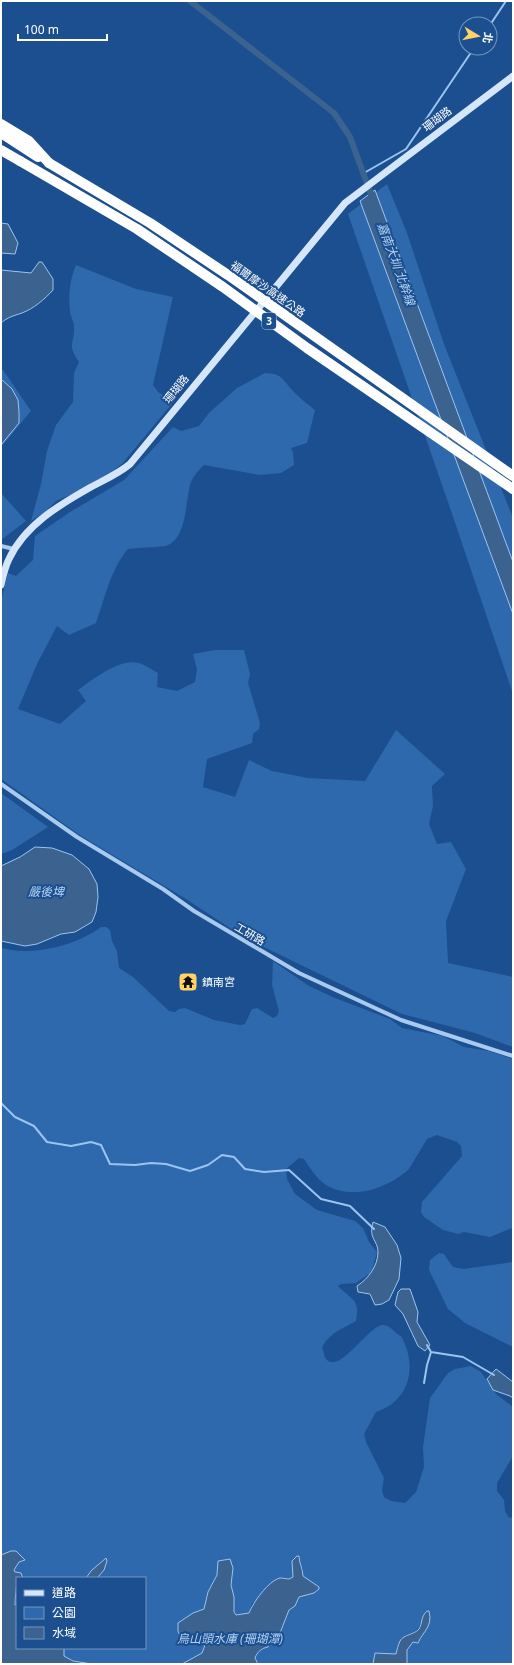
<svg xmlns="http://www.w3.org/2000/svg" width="514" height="1665" viewBox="0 0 514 1665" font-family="'Noto Sans','Noto Sans TC',sans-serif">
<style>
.green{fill:#2e69ad}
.water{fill:#3c6290;stroke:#9cc4f0}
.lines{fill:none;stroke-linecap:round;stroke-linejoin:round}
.stream{stroke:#9cc4f0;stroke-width:2}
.canal{stroke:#3c6290;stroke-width:6}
.street{stroke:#a9c9ee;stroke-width:4}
.secondary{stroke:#d6e6fa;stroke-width:7}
.highway{stroke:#fff;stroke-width:10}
.highway-bridge{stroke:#fff;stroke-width:10}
.labels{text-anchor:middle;stroke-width:4;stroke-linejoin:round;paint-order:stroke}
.shield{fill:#1b4f8f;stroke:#bbcadd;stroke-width:1}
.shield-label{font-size:10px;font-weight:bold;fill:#fff}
.street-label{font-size:11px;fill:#fff;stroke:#1b4f8f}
.poi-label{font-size:11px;fill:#fff;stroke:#1b4f8f;text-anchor:start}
.water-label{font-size:12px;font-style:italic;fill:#b5d3f5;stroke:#1b4f8f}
</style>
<rect width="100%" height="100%" fill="#1b4f8f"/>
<path class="green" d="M 387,184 L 407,233 L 444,344 L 513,518 L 513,694 L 449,505 L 348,214 Z
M 76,265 L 136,289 L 173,297 L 153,385 L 159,393 L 175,400 L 122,464 L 106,476 L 75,493 L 56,501 L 45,512 L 31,521 L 41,484 L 47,451 L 56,425 L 73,402 L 74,373 L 79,362 C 66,343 75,345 74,326 C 74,321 70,316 70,311 C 68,296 70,279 76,265 Z
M 1,369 L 3,370 L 31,411 L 1,447 Z
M 265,373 C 283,374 282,379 293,391 C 299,398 308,404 315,410 L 307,443 L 291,448 L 293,453 L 294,465 L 281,473 L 260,475 L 204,465 C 199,470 194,475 191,482 C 185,499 188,540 165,546 C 153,548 140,547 128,549 C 110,570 105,598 96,623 L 69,635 L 57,626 L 37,664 L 18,709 L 60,724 L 86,701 L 78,690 C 92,680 120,658 138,663 C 144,664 152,670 158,673 L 157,687 L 177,691 L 195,682 L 197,669 L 193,654 L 215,650 L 244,650 L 250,674 L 248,683 L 260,723 L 259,729 L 253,734 L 252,743 L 207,759 L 203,787 L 235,797 L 249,760 L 272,771 L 308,778 L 365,781 L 396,730 L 445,774 L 432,786 L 433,806 L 429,824 L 437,844 L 451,842 L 466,869 L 446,921 L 448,963 L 513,977 L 513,1047 L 475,1033 L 402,1014 L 245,938 L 186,899 L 81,836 L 1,779 L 1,601 L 8,573 L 16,576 L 33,560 L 35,536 L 70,512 L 124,480 L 173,427 L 181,431 L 199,426 L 209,413 L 237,388 Z
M 1,493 L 26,521 L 1,540 Z
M 1,793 L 48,827 L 12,850 L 1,854 Z
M 101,927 L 106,927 L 110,930 L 112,941 L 117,951 L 119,968 L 133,977 L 169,1011 L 175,1012 L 179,1009 L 185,1008 L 214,1020 L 240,1025 L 245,1024 L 252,1009 L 257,1008 L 273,1018 L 277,1016 L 279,1011 L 272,985 L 273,961 L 309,986 L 335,998 L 390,1019 L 402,1028 L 443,1036 L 464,1047 L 489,1051 L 513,1059 L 512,1228 L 490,1237 L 464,1232 L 458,1234 L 443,1230 L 424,1217 L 421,1212 L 422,1202 L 462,1156 L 461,1146 L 457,1142 L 437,1135 L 427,1139 L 409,1169 C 388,1188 353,1201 326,1185 C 317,1179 310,1168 304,1159 L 299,1158 L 286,1169 L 287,1179 L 295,1194 L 317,1210 L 355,1221 L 363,1228 L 369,1242 L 377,1252 L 372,1271 L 369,1274 L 356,1283 L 341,1284 L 338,1286 C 353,1301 360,1299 356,1321 C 342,1329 329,1333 322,1348 C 324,1351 324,1357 326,1359 C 340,1375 367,1326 383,1325 C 391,1325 395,1334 401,1336 C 418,1366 410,1401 376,1412 L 364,1434 L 366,1442 L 384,1478 L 382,1490 L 384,1497 L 391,1501 L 405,1503 L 416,1492 L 424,1467 L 423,1447 L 430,1398 L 448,1373 L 455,1369 L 471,1366 L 481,1372 L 496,1394 L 513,1407 L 513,1456 L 497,1483 L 497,1491 L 504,1500 L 505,1511 L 509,1518 L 512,1517 L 513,1515 L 513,1664 L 407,1664 L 407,1650 L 413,1642 L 418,1643 L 421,1636 L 422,1616 C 419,1639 409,1628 400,1641 C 398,1645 397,1650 396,1654 L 373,1661 L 373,1664 L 258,1664 L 255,1658 L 257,1654 L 280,1633 L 289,1610 L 295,1606 L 299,1597 L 314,1593 L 319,1587 L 303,1576 L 303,1569 L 299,1561 L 292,1561 L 293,1577 L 289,1579 L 280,1578 L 252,1604 L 249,1613 L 236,1615 L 234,1612 L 234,1597 L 231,1585 L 233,1568 L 229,1559 L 218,1561 L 217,1575 L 208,1592 L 204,1609 L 193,1613 L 189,1635 L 203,1640 L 205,1645 L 202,1653 L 181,1664 L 92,1664 L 73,1661 L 64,1656 L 64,1648 L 145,1648 L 145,1578 L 97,1578 L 104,1570 L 91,1571 L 86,1578 L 23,1578 L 23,1576 L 15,1572 L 14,1570 L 19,1562 L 25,1560 L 11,1551 L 1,1555 L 1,948 C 8,949 15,951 22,951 C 48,952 81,942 101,927 Z
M 439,1253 L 444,1254 L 453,1267 L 463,1269 L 513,1262 L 513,1347 L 465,1323 L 448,1309 L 429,1270 L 430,1260 Z"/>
<path class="water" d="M 375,190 L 513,562 L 513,614 L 360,201 Z
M 1,223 L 8,224 L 18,243 L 15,254 L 1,253 Z
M 39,262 L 42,262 L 53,279 L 53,290 C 45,299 33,309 22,313 C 13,316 8,317 1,323 L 1,270 L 31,273 Z
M 1,379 L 12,389 L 18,400 L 19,412 L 19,423 L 1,445 Z
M 35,847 L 52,848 L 72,855 L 89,869 L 97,884 L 98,897 L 96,912 L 92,922 L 75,932 L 61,934 L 37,944 L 25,946 L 1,941 L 1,866 L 20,857 Z
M 373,1222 L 385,1227 L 397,1245 L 401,1258 L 399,1279 L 389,1300 L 382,1304 L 375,1305 L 370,1294 L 358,1292 L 357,1286 C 368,1279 378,1266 378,1252 C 378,1240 368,1239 373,1222 Z
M 401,1289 L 410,1289 L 418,1312 L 417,1322 L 430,1345 L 425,1351 L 418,1346 L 403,1314 L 395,1305 L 398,1292 Z
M 496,1369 L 513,1382 L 513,1398 L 510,1396 L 493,1390 L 487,1379 Z
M 11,1551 L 16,1551 L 25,1560 L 19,1562 L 14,1570 L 15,1572 L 21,1573 L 23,1578 L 17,1578 C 17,1587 15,1596 15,1605 L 17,1605 L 17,1648 L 64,1648 L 64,1656 L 73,1661 L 92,1664 L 1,1664 L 1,1555 Z
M 297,1556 L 299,1556 C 299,1563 303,1569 303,1576 L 319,1587 L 319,1589 L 314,1593 L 299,1597 L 295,1606 L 289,1610 L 280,1633 L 281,1641 L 270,1643 L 268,1647 C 262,1648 257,1652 255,1658 L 258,1664 L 182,1664 L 202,1653 L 205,1645 L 203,1640 L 201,1638 L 196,1641 L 189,1635 L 181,1638 L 178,1631 L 178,1623 L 193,1613 L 204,1609 L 208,1592 L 217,1575 L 218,1561 L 230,1559 L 233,1568 L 231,1585 L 234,1597 L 234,1612 L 236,1615 L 249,1613 C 253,1603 268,1581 280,1578 C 283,1578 287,1579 289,1579 L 293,1577 L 292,1561 Z
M 106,1558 L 107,1561 L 104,1570 L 97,1578 L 86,1578 L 91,1571 Z
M 427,1611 L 429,1611 C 433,1627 423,1631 418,1643 L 413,1642 L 407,1650 L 407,1664 L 373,1664 L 375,1653 L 396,1654 C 397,1650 398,1645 400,1641 C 404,1634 414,1635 419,1629 C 423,1622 420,1618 427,1611 Z"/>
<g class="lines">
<path class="stream" d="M 490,25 L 506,1
M 364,173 L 406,149 L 474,48
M 1,1103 L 15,1117 L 34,1126 L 47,1142 L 71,1146 L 91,1142 L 101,1145 L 110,1164 L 135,1165 L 151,1163 L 166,1164 L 190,1171 L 208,1165 L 222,1155 L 234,1157 L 245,1169 L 264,1172 L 289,1170 L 321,1199 L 350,1206 L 374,1229
M 427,1345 L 431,1352 L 463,1357 L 494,1375
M 424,1383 L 427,1365 L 431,1352"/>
<path class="canal" d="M 190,1 L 334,113 L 350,137 L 373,200"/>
<path class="street" d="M 1,546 L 14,549
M 1,784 L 77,837 L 163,889 L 194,911 L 299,973 L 401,1020 L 513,1056"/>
<path class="secondary" d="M 1,585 C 3,576 5,567 9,559 C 25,525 59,505 91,487 C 104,480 118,474 130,464 L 345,203 L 513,76"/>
<path class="highway" d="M 1,124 L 29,141 L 49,163
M 1,133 L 38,157
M 1,150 L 20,161"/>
<path class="highway-bridge" d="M 20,161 L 137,229 L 223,287 L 307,348 L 513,489
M 49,163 L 150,223 L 228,275 L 513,476"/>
</g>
<defs>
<g id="temple-square" transform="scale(1)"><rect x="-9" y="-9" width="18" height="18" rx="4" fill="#ffd166" stroke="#1b4f8f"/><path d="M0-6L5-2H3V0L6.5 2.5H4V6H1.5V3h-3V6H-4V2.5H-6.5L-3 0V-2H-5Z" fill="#111"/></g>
</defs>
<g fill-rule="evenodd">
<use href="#temple-square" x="188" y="982"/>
</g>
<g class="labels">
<rect class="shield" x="262" y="313" width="14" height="16" rx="3"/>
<g class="shield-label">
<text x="269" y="325">3</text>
</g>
<g class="street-label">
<text transform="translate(437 119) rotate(-37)" y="4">珊瑚路</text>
<text transform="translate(268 289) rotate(35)" y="4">福爾摩沙高速公路</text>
<text transform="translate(176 389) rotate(-51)" y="4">珊瑚路</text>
<text transform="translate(250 934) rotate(30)" y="4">工研路</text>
</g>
<g class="poi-label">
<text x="202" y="986">鎮南宮</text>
</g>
<g class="water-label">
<text transform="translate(396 264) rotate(70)" y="4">嘉南大圳 北幹線</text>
<text x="46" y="896">嚴後埤</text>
<text x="230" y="1643">烏山頭水庫 (珊瑚潭)</text>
</g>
</g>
<rect width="514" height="1665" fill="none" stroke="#ffffff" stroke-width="4"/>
<rect x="16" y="1577" width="130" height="72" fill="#1b4f8f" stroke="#7695bc"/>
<rect x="24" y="1590" width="20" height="6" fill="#d6e6fa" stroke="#7695bc"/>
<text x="52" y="1597" font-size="12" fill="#ffffff">道路</text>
<rect x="24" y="1607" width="20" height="12" fill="#2e69ad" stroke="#7695bc"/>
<text x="52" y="1617" font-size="12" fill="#ffffff">公園</text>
<rect x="24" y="1627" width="20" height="12" fill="#3c6290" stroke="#7695bc"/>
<text x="52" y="1637" font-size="12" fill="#ffffff">水域</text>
<g transform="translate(478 36) rotate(100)"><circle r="19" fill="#1b4f8f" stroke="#7695bc"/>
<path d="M0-3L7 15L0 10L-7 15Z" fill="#ffd166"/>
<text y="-6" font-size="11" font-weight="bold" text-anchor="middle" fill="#ffffff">北</text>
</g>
<path d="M18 34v6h89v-6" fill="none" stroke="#ffffff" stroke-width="2"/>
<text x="24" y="34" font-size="12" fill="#ffffff" stroke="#1b4f8f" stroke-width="3" paint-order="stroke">100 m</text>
</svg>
